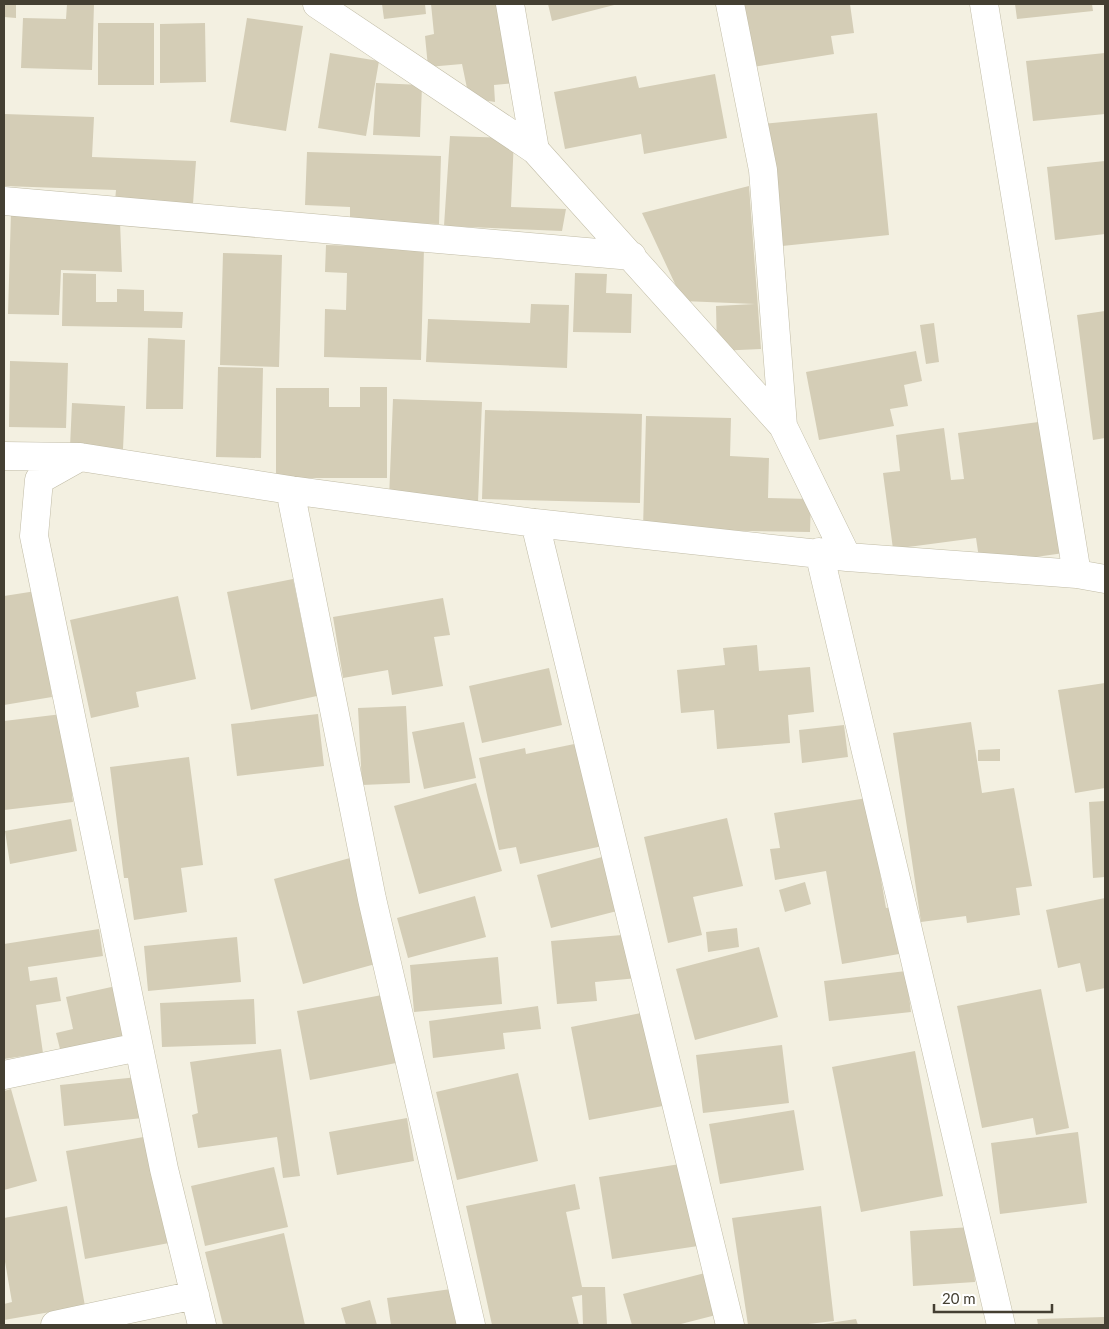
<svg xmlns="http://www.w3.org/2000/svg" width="1109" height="1329" viewBox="0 0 1109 1329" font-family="Lato,sans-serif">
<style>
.building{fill:#d4cdb6}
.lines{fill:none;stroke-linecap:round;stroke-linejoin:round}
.street-casing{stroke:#c1bca6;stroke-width:29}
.street{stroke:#fff;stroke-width:28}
</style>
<rect width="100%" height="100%" fill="#f3f0e1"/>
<path class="building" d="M 4,4 L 16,4 L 16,18 L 4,17 Z
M 67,4 L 94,4 L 92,70 L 21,68 L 23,18 L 66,19 Z
M 382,4 L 425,4 L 426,14 L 384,19 Z
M 431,4 L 506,4 L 514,83 L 494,85 L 495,102 L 469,98 L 462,64 L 428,67 L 425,36 L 434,34 Z
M 548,4 L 618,4 L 552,21 Z
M 735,4 L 850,4 L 854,33 L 831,36 L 834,54 L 746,68 Z
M 1015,4 L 1092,4 L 1093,11 L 1017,19 Z
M 247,18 L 303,26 L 286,131 L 230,122 Z
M 98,23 L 154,23 L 154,85 L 98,85 Z
M 205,23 L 206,82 L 160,83 L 160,24 Z
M 330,53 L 379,61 L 366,136 L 318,128 Z
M 1105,53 L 1105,114 L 1033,121 L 1026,61 Z
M 715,74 L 727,138 L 644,154 L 641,134 L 565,149 L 554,92 L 636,76 L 639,88 Z
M 376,83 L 422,85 L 420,137 L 373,135 Z
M 877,113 L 889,235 L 782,246 L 762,124 Z
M 4,114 L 94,117 L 92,157 L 196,161 L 193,204 L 115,201 L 116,190 L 4,186 Z
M 450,136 L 514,138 L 511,207 L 566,209 L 562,231 L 444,226 Z
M 307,152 L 441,156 L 439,224 L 350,222 L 350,207 L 305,205 Z
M 1105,161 L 1105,234 L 1055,240 L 1047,167 Z
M 749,186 L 761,349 L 717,351 L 716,306 L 755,304 L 683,301 L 642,213 Z
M 11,212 L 120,222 L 122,272 L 61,270 L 59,315 L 8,314 Z
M 326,245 L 424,248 L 421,360 L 324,357 L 325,309 L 346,310 L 347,273 L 325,272 Z
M 223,253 L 282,255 L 279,367 L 220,365 Z
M 63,273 L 96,274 L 96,302 L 117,302 L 117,289 L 144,290 L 144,311 L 183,312 L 182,328 L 62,326 Z
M 575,273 L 607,274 L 606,293 L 632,294 L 631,333 L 573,332 Z
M 531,304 L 569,305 L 567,368 L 426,362 L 428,319 L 530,323 Z
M 1105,311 L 1105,438 L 1093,440 L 1077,315 Z
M 934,323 L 939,362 L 926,364 L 920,325 Z
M 148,338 L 185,340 L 183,409 L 146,409 Z
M 916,351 L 922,381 L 904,385 L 908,406 L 890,409 L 894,426 L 819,440 L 806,372 Z
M 10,361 L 68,363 L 66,428 L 9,427 Z
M 218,367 L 263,368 L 261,458 L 216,457 Z
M 360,387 L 387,387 L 387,478 L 276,478 L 276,388 L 329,388 L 329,407 L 360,407 Z
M 393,399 L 482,402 L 478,502 L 389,499 Z
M 72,403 L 125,406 L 123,449 L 70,447 Z
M 485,410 L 642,414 L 640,503 L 482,499 Z
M 646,416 L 731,418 L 730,456 L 769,458 L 768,498 L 811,499 L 810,532 L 643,529 Z
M 1046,421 L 1064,553 L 980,565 L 976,538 L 893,549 L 883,473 L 900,471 L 896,435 L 944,428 L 951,480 L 964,479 L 958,433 Z
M 293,579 L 317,696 L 251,710 L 227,592 Z
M 36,591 L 52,697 L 4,705 L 4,596 Z
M 178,596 L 196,679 L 136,692 L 139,707 L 91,718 L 70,620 Z
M 443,598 L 450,635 L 434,637 L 443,686 L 392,695 L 388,670 L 343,678 L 333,617 Z
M 757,645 L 759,671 L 810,667 L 814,712 L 788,715 L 790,743 L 717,749 L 714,710 L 681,713 L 677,670 L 725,665 L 723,648 Z
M 549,668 L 562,725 L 482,743 L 469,686 Z
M 1105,683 L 1105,788 L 1075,793 L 1058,690 Z
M 406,706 L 410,783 L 362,785 L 358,708 Z
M 62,714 L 73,802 L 4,810 L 4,721 Z
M 318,714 L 324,766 L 237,776 L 231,724 Z
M 464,722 L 476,778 L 424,789 L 412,732 Z
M 971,722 L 982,793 L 1014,788 L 1032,886 L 1016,888 L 1020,915 L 967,923 L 966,916 L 921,922 L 893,733 Z
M 844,725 L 848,757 L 802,763 L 799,730 Z
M 584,742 L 607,845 L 520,864 L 516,847 L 499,850 L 479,758 L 525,748 L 526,754 Z
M 1000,749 L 1000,761 L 978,761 L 978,750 Z
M 189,757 L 203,865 L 181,868 L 187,912 L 134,920 L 128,878 L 124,878 L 110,767 Z
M 476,783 L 502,871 L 419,894 L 394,806 Z
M 867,798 L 886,908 L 891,907 L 899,954 L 842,964 L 826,871 L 775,880 L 770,849 L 780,848 L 774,813 Z
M 1105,801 L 1105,877 L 1093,878 L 1089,802 Z
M 727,818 L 743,886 L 693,897 L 702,935 L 668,943 L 644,837 Z
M 71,819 L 77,851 L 10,864 L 5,831 Z
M 602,857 L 617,911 L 551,928 L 537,875 Z
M 350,858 L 379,963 L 303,984 L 274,879 Z
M 805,882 L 811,904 L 785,912 L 779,890 Z
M 475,896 L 486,937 L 408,958 L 397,918 Z
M 1105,898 L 1105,988 L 1086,992 L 1080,963 L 1058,968 L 1046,910 Z
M 737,928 L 739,947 L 708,952 L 706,932 Z
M 99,929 L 103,956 L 28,967 L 30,981 L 57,977 L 61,1001 L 36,1005 L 43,1053 L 4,1059 L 4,944 Z
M 634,934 L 638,978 L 595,982 L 597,1001 L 557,1004 L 551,941 Z
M 237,937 L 241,982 L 148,991 L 144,946 Z
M 759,947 L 778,1017 L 695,1040 L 676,969 Z
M 498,957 L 502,1004 L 414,1012 L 410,965 Z
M 906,971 L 911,1012 L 829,1021 L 824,981 Z
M 116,986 L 129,1041 L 62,1057 L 56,1033 L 73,1029 L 66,997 Z
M 1041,989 L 1069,1128 L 1036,1135 L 1033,1118 L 982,1128 L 957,1006 Z
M 382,995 L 396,1063 L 310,1080 L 297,1011 Z
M 254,999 L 256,1044 L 162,1047 L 160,1003 Z
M 538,1006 L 541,1029 L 503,1033 L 505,1049 L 433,1058 L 429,1021 Z
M 651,1011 L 668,1105 L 589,1120 L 571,1027 Z
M 782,1045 L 789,1103 L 703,1113 L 696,1055 Z
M 281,1049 L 300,1176 L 283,1178 L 277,1137 L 198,1148 L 192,1115 L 198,1113 L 190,1062 Z
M 915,1051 L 943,1196 L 861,1212 L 832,1067 Z
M 518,1073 L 538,1161 L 457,1180 L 436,1092 Z
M 138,1077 L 143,1118 L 64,1126 L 60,1085 Z
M 11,1089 L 37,1181 L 4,1190 L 4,1091 Z
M 794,1110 L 804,1170 L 720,1184 L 709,1124 Z
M 407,1118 L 414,1161 L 337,1175 L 329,1132 Z
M 1078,1132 L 1087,1203 L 1000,1214 L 991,1143 Z
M 149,1136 L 169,1243 L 85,1259 L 66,1151 Z
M 686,1163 L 698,1246 L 612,1259 L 599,1177 Z
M 274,1167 L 288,1227 L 205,1246 L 191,1186 Z
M 575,1184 L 580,1209 L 566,1212 L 582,1287 L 605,1287 L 607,1325 L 583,1325 L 582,1295 L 572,1297 L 579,1325 L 492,1325 L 466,1206 Z
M 67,1206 L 85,1306 L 4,1320 L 4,1304 L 12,1302 L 4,1256 L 4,1218 Z
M 821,1206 L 834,1321 L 800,1325 L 748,1325 L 732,1218 Z
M 971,1227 L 975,1282 L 913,1286 L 910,1231 Z
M 284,1233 L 305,1325 L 223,1325 L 205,1252 Z
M 705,1273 L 716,1315 L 677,1325 L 632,1325 L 623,1294 Z
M 451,1289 L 457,1325 L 391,1325 L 387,1298 Z
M 370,1300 L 377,1325 L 346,1325 L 341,1308 Z
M 1105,1317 L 1105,1325 L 1038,1325 L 1037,1319 Z
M 856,1319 L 858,1325 L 823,1325 L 823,1324 Z"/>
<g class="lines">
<g class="street-casing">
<path id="street" d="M 317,4 L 535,150 L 783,426 L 847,557
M 510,4 L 535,150
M 730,4 L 763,170 L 783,426
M 984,4 L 1077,574
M 4,201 L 632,256
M 4,456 L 80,457
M 290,490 L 372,899 L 471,1325
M 535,523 L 730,1325
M 819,552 L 1001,1325
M 4,1075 L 139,1047
M 55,1325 L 195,1295
M 202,1325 L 164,1169 L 34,536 L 39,480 L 80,457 L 290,490 L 535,523 L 847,557 L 1077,574 L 1105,579"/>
</g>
<use href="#street" class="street"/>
</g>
<rect width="1109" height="1329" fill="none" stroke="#443f32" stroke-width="10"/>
<path d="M934 1304v8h118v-8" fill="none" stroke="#443f32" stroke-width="2.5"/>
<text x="942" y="1304" font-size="15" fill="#443f32" stroke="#ffffff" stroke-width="4" paint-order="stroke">20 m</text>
</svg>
